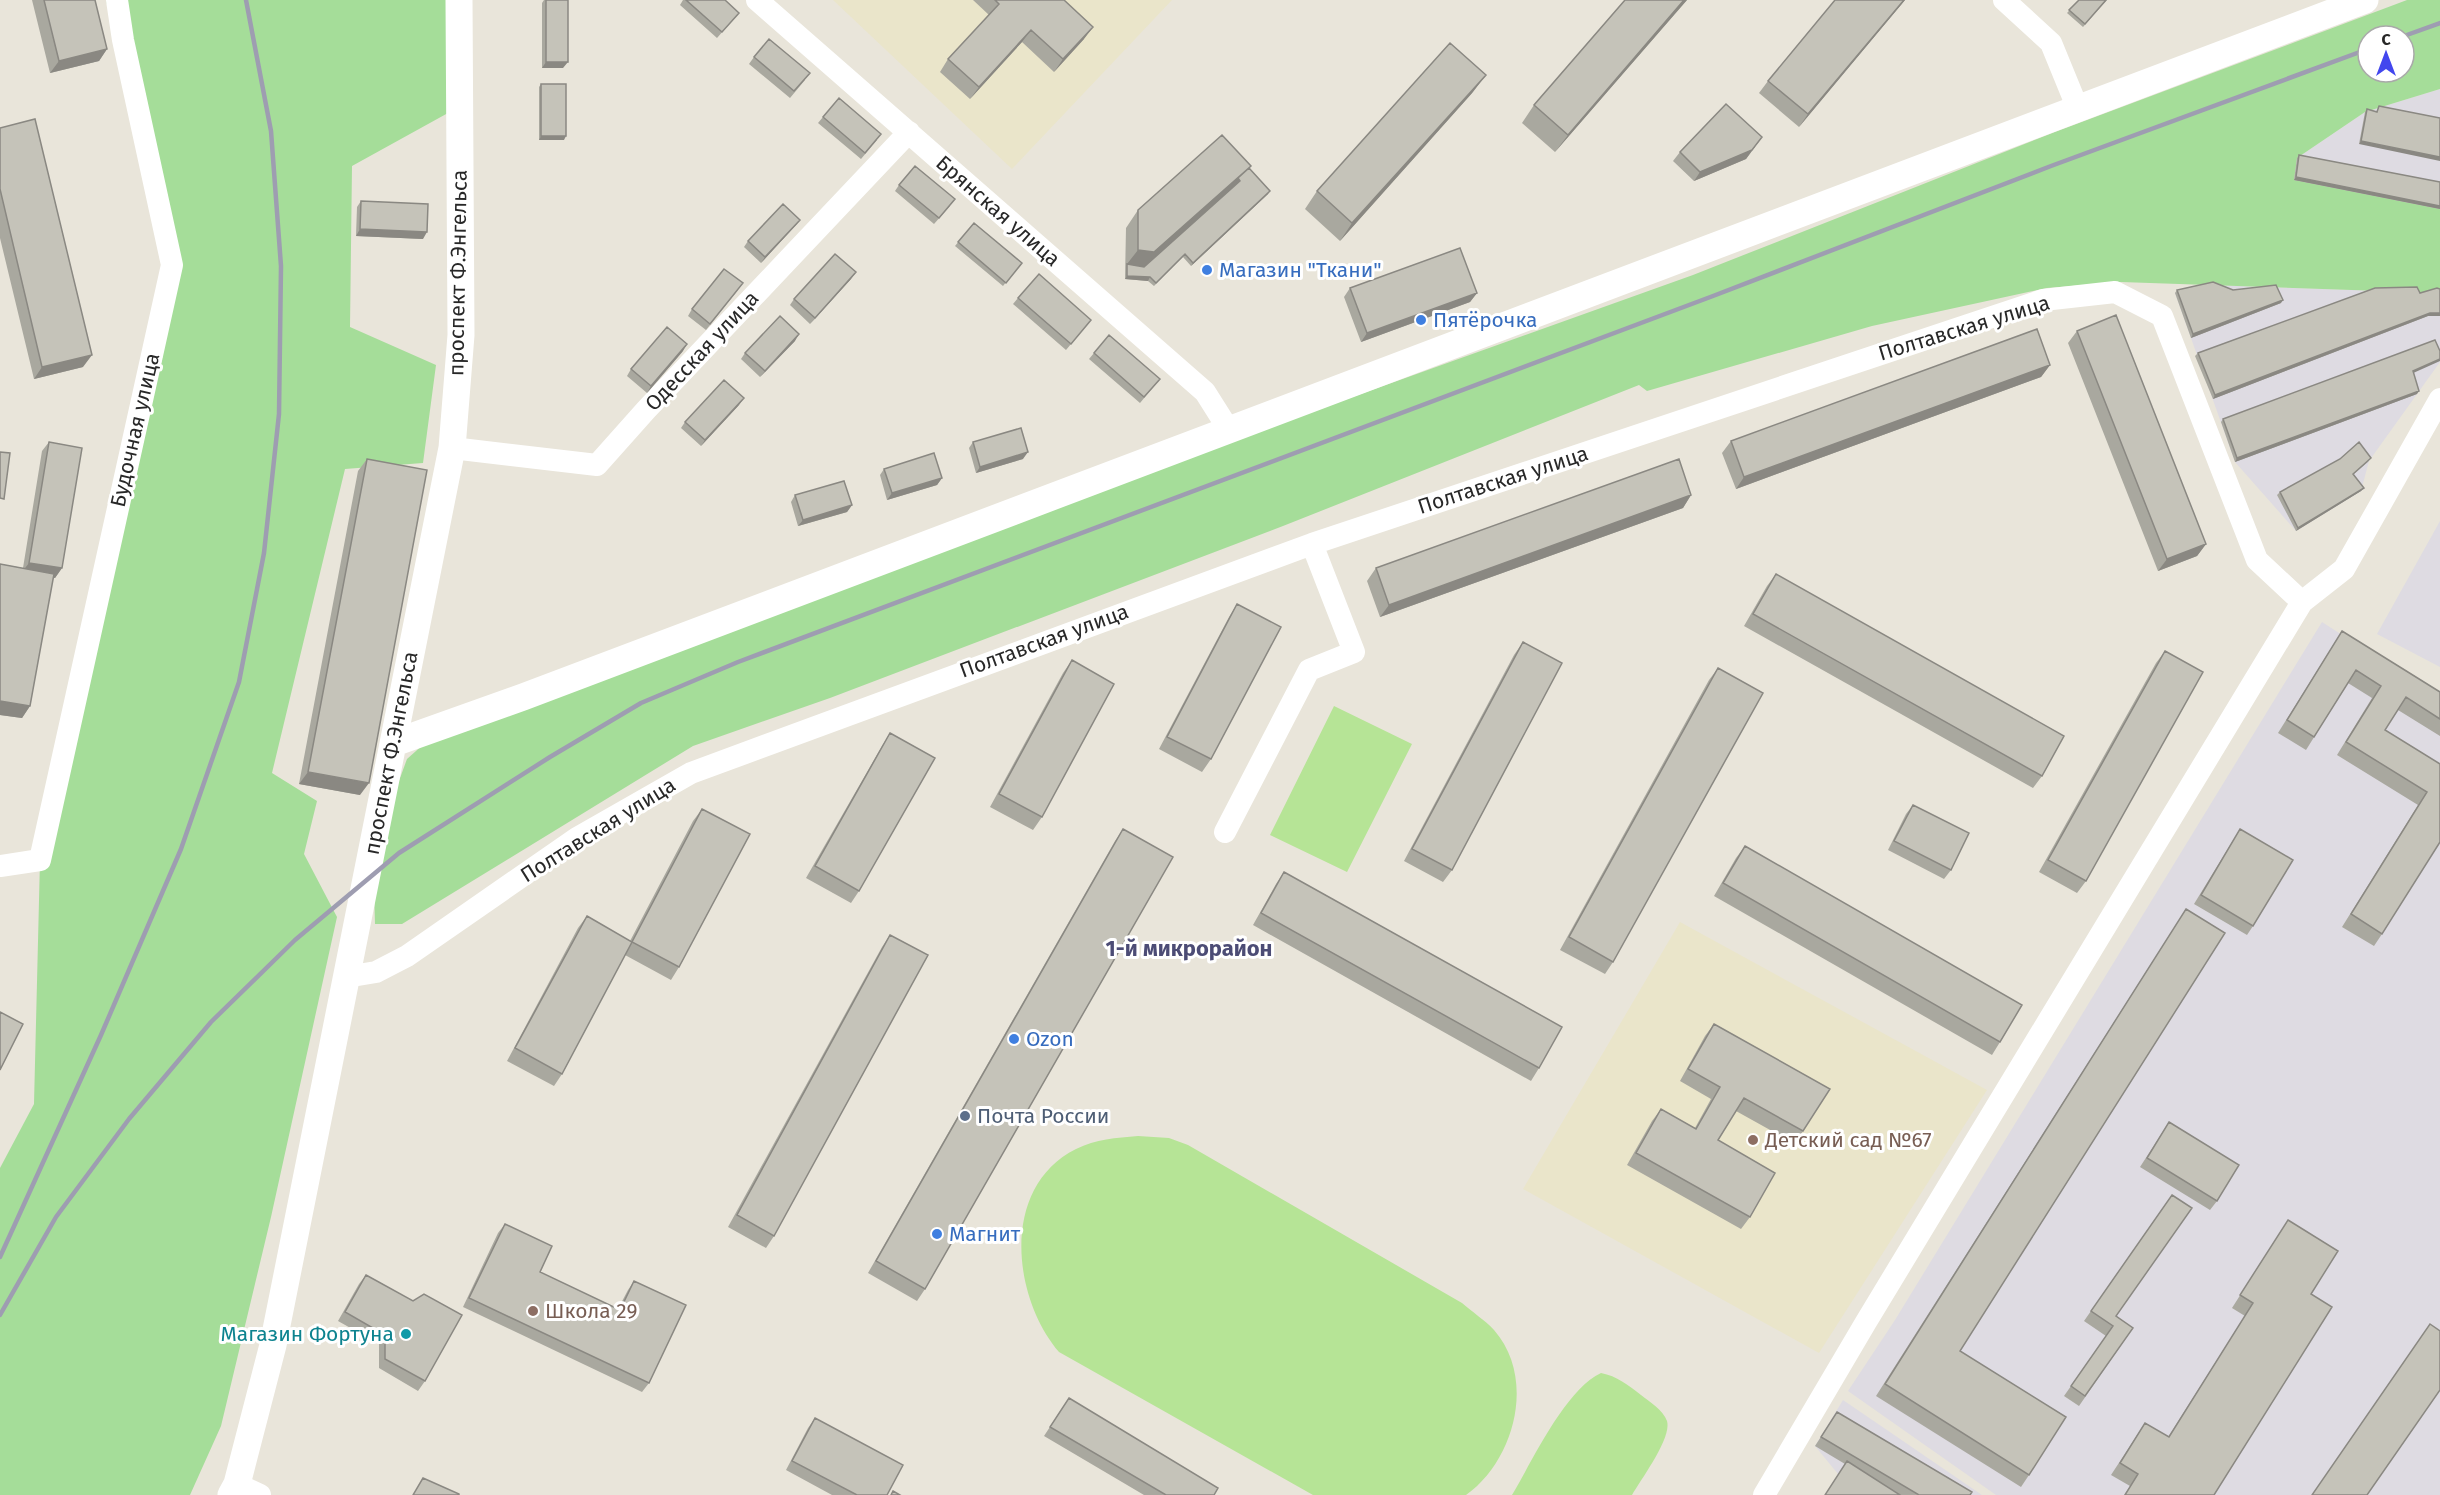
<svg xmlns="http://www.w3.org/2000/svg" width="2440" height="1495" viewBox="0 0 2440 1495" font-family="'Fira Sans',sans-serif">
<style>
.industrial{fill:#dedbe2}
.education{fill:#eae5ca}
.green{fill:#a5dd99;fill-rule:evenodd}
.pitch{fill:#b6e496}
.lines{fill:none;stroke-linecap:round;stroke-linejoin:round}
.minor{stroke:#fff;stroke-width:22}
.tertiary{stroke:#fff;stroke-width:27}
.rail{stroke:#9e9db1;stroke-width:4.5}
.wall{fill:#a9a89f}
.shaded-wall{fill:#8a8882}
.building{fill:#c5c3b9;stroke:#8a8882;stroke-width:1.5}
.shop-dot{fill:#3f7fe0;stroke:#fff;stroke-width:2}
.service-dot{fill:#5c6f8a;stroke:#fff;stroke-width:2}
.education-dot{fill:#8d6e63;stroke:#fff;stroke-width:2}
.culture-dot{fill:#0f9aa8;stroke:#fff;stroke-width:2}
.labels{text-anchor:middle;stroke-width:6;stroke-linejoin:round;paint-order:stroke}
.street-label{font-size:21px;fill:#282828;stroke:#fff}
.shop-label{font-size:21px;fill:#366cbe;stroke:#fff;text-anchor:start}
.service-label{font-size:21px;fill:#4e5e75;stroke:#fff;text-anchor:start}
.education-label{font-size:21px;fill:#785e54;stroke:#fff;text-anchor:start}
.culture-label{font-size:21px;fill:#0d838f;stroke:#fff;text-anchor:end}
.neighbourhood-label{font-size:22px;font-weight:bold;fill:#4c4c75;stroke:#fff}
</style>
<rect width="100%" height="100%" fill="#e9e5da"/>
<path class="industrial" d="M 2440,89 L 2440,209 L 2294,180 L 2297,158 L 2365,112 Z
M 2210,285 L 2440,293 L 2440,362 L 2369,461 L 2361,491 L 2296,531 L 2235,462 L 2175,293 Z
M 2440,521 L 2440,667 L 2377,634 Z
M 2322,622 L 2440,698 L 2440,1495 L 1996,1495 L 1848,1391 L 1895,1320 Z
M 1843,1400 L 1982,1495 L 1825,1495 L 1838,1474 L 1815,1446 Z"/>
<path class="education" d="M 833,0 L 1172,0 L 1012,169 Z
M 1680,922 L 1987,1090 L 1819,1353 L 1523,1189 Z"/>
<path class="green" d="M 106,0 L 449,0 L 448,113 L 352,166 L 350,327 L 436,365 L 423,463 L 345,469 L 272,773 L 317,801 L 304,854 L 337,917 L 271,1217 L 221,1426 L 190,1495 L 0,1495 L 0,1168 L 34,1104 L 40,860 L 167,267 Z
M 2407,0 L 2440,0 L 2440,89 L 2365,112 L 2297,158 L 2294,180 L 2440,209 L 2440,293 L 2121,282 L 2047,288 L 1872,326 L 1647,391 L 1639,385 L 1283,526 L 830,698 L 693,746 L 402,924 L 375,924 L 374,889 L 392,800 L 407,759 L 425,743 L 1291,419 L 1693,275 L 2055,132 ZM 2368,36 L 2404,36 L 2404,72 L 2368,72 Z"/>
<path class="pitch" d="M 1334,706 L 1412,744 L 1347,872 L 1270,835 Z
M 1138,1136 L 1169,1138 L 1188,1145 L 1462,1303 C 1472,1312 1485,1320 1494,1330 C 1537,1379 1514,1461 1466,1495 L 1313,1495 L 1059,1352 C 1012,1297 1000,1187 1076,1149 C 1096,1139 1116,1138 1138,1136 Z
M 1601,1373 C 1617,1376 1628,1385 1641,1395 C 1650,1402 1663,1410 1667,1421 C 1672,1438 1641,1479 1632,1495 L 1512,1495 C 1533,1460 1565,1390 1601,1373 Z"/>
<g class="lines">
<path class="minor" d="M 757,0 L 1205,392 L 1229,430
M 2004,0 L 2051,43 L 2078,109
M 452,448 L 597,465 L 646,410 L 909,132
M 1225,832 L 1309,670 L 1354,652 L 1312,544
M 0,866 L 40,860 L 172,265 L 123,40 L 117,0
M 346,977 L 376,972 L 407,956 L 577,838 L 691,773 L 1312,544 L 2043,300 L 2115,292 L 2162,316 L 2257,560 L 2302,602
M 237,1484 L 260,1495
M 1764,1495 L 1866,1322 L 2302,602 L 2344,569 L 2440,399"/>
<path class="tertiary" d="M 394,743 L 523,697 L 2365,0
M 231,1495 L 237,1484 L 273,1345 L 452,448 L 461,335 L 459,0"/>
<path class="rail" d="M 2404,36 L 2440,23
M 0,1257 L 101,1035 L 181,849 L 239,682 L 264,553 L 279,414 L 281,266 L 271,131 L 246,0
M 0,1315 L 56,1217 L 129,1119 L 211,1022 L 295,940 L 399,853 L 550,757 L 641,703 L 738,662 L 1713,296 L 2051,166 L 2368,49"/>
</g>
<path class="wall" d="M 32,0 L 95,0 L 107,49 L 99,61 L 50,73 Z
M 544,0 L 568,0 L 563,68 L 542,68 L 542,3 Z
M 683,0 L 725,0 L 739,13 L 717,38 L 680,5 Z
M 973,0 L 1064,0 L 1084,39 L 1054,72 L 1022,42 L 970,99 L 940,72 L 948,59 L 989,15 Z
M 1625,0 L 1687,0 L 1555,152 L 1522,123 L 1534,105 Z
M 1905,0 L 1799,127 L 1759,93 L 1768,81 Z
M 2079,0 L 2107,0 L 2083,27 L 2067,13 Z
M 754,57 L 805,80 L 790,98 L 749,64 Z
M 541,84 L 564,140 L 539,140 L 539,87 Z
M 1473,92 L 1340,241 L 1305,209 L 1317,191 Z
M 2379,106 L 2440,118 L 2359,144 L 2365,112 L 2367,109 L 2376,112 Z
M 823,117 L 877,140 L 861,159 L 818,123 Z
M 0,128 L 83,367 L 34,379 L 0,238 Z
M 1755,147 L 1746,159 L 1694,181 L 1673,161 L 1680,152 Z
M 2299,155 L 2440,182 L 2440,209 L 2294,180 L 2297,158 Z
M 1251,166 L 1249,169 L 1268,194 L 1191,266 L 1183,257 L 1154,286 L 1148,281 L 1125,279 L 1126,228 L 1138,210 Z
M 899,185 L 950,206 L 934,224 L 895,191 Z
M 361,201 L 423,239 L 356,236 L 357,207 Z
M 800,220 L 795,226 L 761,263 L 744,247 L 748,241 Z
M 974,223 L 1022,263 L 1003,286 L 955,246 Z
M 851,279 L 810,324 L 790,305 L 794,299 Z
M 1350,288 L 1477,293 L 1470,302 L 1361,342 L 1344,297 Z
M 2440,289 L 2440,316 L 2428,316 L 2213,399 L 2195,356 L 2198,353 Z
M 738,290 L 706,330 L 688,316 L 692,309 Z
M 2177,290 L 2233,290 L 2281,303 L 2191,338 L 2175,293 Z
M 1018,298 L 1091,320 L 1066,350 L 1013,304 Z
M 2077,331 L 2206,544 L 2197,556 L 2158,571 L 2068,343 Z
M 795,341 L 760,377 L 741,359 L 745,353 Z
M 683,351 L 647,393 L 627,376 L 631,369 Z
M 1094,353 L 1160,379 L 1140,403 L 1089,359 Z
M 2050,365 L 2041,377 L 1736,489 L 1722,453 L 1731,441 Z
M 2417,394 L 2235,462 L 2221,422 L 2223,419 Z
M 739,405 L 701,446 L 681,428 L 685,422 Z
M 49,442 L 62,568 L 55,578 L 53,577 L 30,706 L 22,718 L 0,715 L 0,564 L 23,568 L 42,451 Z
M 973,442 L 1023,459 L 976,473 L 969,448 Z
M 367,459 L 360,795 L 299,784 L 358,471 Z
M 2369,461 L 2354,474 L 2361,491 L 2296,531 L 2277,495 L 2280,492 Z
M 884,469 L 942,478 L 937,485 L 887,500 L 880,475 Z
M 795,495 L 852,505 L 847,512 L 798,526 L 791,502 Z
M 1691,495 L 1683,508 L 1380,617 L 1367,581 L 1376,568 Z
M 1776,574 L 2042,776 L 2033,788 L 1744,626 L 1767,586 Z
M 1237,604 L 1211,759 L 1202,772 L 1159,749 L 1229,617 Z
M 2342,631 L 2440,692 L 2440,736 L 2398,710 L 2385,730 L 2440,764 L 2382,934 L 2374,946 L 2342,927 L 2418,805 L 2337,755 L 2372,698 L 2348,683 L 2306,750 L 2278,733 Z
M 1523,642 L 1452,870 L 1443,882 L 1404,861 L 1514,655 Z
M 2165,651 L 2086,881 L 2077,893 L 2039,872 L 2156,663 Z
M 1072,660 L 1042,817 L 1033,830 L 990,807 L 1063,673 Z
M 1718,668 L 1613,962 L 1605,974 L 1560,950 L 1709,680 Z
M 890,733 L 859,891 L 851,903 L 806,878 L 882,746 Z
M 1913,805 L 1951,870 L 1944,879 L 1888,850 L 1906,814 Z
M 702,809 L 679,967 L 671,980 L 625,955 L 562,1074 L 554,1086 L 507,1061 L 578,928 L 587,916 L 630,941 L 693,821 Z
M 1123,829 L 925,1289 L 917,1301 L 868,1273 L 1115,841 Z
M 2240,829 L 2253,926 L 2247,935 L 2194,904 Z
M 1745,846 L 2000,1042 L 1992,1055 L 1714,896 L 1736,858 Z
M 1284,872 L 1539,1068 L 1531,1081 L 1253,925 L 1276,884 Z
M 2186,909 L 1960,1351 L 2029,1475 L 2021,1487 L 1876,1396 Z
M 890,935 L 774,1236 L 766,1248 L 728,1227 L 882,947 Z
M 1714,1024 L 1803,1131 L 1795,1144 L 1736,1111 L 1718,1140 L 1750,1217 L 1741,1229 L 1627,1165 L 1652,1121 L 1661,1109 L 1695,1128 L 1711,1099 L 1680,1081 L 1705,1036 Z
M 2169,1122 L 2217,1201 L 2210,1210 L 2140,1167 Z
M 2172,1195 L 2116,1316 L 2133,1328 L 2079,1406 L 2064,1396 L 2106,1336 L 2084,1321 Z
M 2288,1220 L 2311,1294 L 2214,1495 L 2124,1495 L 2130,1486 L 2111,1475 L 2145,1423 L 2168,1437 L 2245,1316 L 2232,1308 Z
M 505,1224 L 540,1272 L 618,1309 L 628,1290 L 634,1281 L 649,1383 L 642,1392 L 463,1307 L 498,1233 Z
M 366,1275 L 413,1301 L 425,1381 L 418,1391 L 379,1368 L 379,1344 L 338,1321 L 359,1284 Z
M 1069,1398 L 1214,1495 L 1144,1495 L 1044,1436 Z
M 1837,1412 L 1970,1495 L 1825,1495 L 1845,1464 L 1815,1446 Z
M 815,1418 L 887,1495 L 832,1495 L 786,1470 L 808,1428 Z"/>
<path class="shaded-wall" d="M 1684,0 L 1687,0 L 1555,152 L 1568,135 Z
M 1904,0 L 1905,0 L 1799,127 L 1808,114 Z
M 1093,27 L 1084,39 L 1054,72 L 1063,59 Z
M 1031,30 L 1022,42 L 970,99 L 979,87 Z
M 107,49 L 99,61 L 50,73 L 59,61 Z
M 546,62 L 568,62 L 563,68 L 542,68 Z
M 1486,75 L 1473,92 L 1340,241 L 1352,223 Z
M 541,136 L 566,136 L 564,140 L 539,140 Z
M 1762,137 L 1746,159 L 1694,181 L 1700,172 Z
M 2361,141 L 2440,157 L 2440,161 L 2359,144 Z
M 1251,166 L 1238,184 L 1141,270 L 1127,264 L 1138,250 Z
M 2296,177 L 2440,206 L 2440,209 L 2294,180 Z
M 1270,191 L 1268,194 L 1191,266 L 1193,263 Z
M 800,220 L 795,226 L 761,263 L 765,257 Z
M 360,229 L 427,232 L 423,239 L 356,236 Z
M 856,272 L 851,279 L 810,324 L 815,318 Z
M 1127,276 L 1150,277 L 1148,281 L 1125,279 Z
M 1477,293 L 1470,302 L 1361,342 L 1367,333 Z
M 2283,300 L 2281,303 L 2191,338 L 2193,334 Z
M 2430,313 L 2440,313 L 2440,316 L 2428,316 L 2213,399 L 2215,395 Z
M 799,334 L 795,341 L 760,377 L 765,371 Z
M 687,344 L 683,351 L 647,393 L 651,386 Z
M 92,355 L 83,367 L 34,379 L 42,367 Z
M 2440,359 L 2440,361 L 2411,374 L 2413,371 Z
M 2050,365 L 2041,377 L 1736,489 L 1744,477 Z
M 2419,391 L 2417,394 L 2235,462 L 2237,458 Z
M 744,398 L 739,405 L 701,446 L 705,440 Z
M 1028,452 L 1023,459 L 976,473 L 980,467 Z
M 942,478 L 937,485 L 887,500 L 892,493 Z
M 2364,488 L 2361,491 L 2296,531 L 2298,528 Z
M 1691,495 L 1683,508 L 1380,617 L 1389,605 Z
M 852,505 L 847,512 L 798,526 L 803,520 Z
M 2206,544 L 2197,556 L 2158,571 L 2167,559 Z
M 29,563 L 62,568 L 55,578 L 22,572 Z
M 0,701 L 30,706 L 22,718 L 0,715 Z
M 308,772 L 369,783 L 360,795 L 299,784 Z"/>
<path class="building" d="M 44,0 L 95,0 L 107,49 L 59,61 Z
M 546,0 L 568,0 L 568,62 L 546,62 Z
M 686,0 L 725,0 L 739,13 L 722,32 Z
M 995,0 L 1064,0 L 1093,27 L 1063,59 L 1031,30 L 979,87 L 948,59 L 999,4 Z
M 1625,0 L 1684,0 L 1568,135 L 1534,105 Z
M 1835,0 L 1904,0 L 1808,114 L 1768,81 Z
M 2079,0 L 2106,0 L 2085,24 L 2069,10 Z
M 769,39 L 810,73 L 794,91 L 754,57 Z
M 1450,43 L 1486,75 L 1352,223 L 1317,191 Z
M 541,84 L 566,84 L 566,136 L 541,136 Z
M 839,98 L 881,134 L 865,153 L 823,117 Z
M 1726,104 L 1762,137 L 1752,150 L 1700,172 L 1680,152 Z
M 2379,106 L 2440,118 L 2440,157 L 2361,141 L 2367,109 L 2377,112 Z
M 35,119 L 92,355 L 42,367 L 0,189 L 0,128 Z
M 1222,135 L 1251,166 L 1154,252 L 1138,250 L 1138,210 Z
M 2299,155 L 2440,182 L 2440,206 L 2296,177 Z
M 915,166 L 955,199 L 939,218 L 899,185 Z
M 1249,168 L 1270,191 L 1193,263 L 1185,254 L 1156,283 L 1150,277 L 1127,276 L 1127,264 L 1144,267 L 1240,181 L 1238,178 Z
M 361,201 L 428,204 L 427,232 L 360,229 Z
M 783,204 L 800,220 L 765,257 L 748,241 Z
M 974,223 L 1022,263 L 1006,283 L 958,242 Z
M 1460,248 L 1477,293 L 1367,333 L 1350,288 Z
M 835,254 L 856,272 L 815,318 L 794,299 Z
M 724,269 L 743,283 L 710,324 L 692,309 Z
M 1039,274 L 1091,320 L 1071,344 L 1018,298 Z
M 2213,282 L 2233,290 L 2276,285 L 2283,300 L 2193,334 L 2177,290 Z
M 2417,287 L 2420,293 L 2437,288 L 2440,289 L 2440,313 L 2430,313 L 2215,395 L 2198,353 L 2375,288 Z
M 2116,315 L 2206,544 L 2167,559 L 2077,331 Z
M 780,316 L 799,334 L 765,371 L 745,353 Z
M 667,327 L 687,344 L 651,386 L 631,369 Z
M 2037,329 L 2050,365 L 1744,477 L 1731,441 Z
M 1109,335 L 1160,379 L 1144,397 L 1094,353 Z
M 2435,340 L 2440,351 L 2440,359 L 2413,371 L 2419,391 L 2237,458 L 2223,419 Z
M 724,380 L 744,398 L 705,440 L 685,422 Z
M 1021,428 L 1028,452 L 980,467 L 973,442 Z
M 49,442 L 82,448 L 62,568 L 29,563 Z
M 2359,442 L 2371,458 L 2353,474 L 2364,488 L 2298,528 L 2280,492 L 2340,459 Z
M 0,452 L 10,453 L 4,499 L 0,498 Z
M 934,453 L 942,478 L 892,493 L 884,469 Z
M 367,459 L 427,470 L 369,783 L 308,772 Z
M 1679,459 L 1691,495 L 1389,605 L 1376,568 Z
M 844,481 L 852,505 L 803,520 L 795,495 Z
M 0,564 L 54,574 L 30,706 L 0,701 Z
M 1776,574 L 2064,736 L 2042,776 L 1753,614 Z
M 1237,604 L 1281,627 L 1211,759 L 1167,737 Z
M 2342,631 L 2440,692 L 2440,719 L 2406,697 L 2385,730 L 2440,764 L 2440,842 L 2382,934 L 2351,914 L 2427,792 L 2346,742 L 2381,686 L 2356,670 L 2314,737 L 2287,720 Z
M 1523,642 L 1562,663 L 1452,870 L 1412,849 Z
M 2165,651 L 2203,672 L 2086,881 L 2048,860 Z
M 1072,660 L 1114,684 L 1042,817 L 999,794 Z
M 1718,668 L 1763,693 L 1613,962 L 1569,937 Z
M 890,733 L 935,758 L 859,891 L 815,866 Z
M 1913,805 L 1969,833 L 1951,870 L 1894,841 Z
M 702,809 L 750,834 L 679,967 L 632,942 Z
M 1123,829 L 1173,857 L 925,1289 L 876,1261 Z
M 2240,829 L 2293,860 L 2253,926 L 2201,895 Z
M 1745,846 L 2022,1005 L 2000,1042 L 1723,883 Z
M 1284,872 L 1562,1027 L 1539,1068 L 1261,913 Z
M 2186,909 L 2225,933 L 1960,1351 L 2066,1417 L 2029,1475 L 1885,1384 Z
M 587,916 L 632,942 L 562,1074 L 515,1048 Z
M 890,935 L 928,955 L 774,1236 L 737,1215 Z
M 0,1012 L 23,1024 L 0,1070 Z
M 1714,1024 L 1830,1089 L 1803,1131 L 1744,1098 L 1718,1140 L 1775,1173 L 1750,1217 L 1636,1153 L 1661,1109 L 1696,1129 L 1720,1087 L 1688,1069 Z
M 2169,1122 L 2239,1165 L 2217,1201 L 2147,1158 Z
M 2172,1195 L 2192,1208 L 2116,1316 L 2133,1328 L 2085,1396 L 2071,1386 L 2113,1326 L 2091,1311 Z
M 2288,1220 L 2338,1251 L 2311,1294 L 2332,1307 L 2214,1495 L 2125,1495 L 2138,1474 L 2120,1463 L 2145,1423 L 2169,1437 L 2253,1303 L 2240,1295 Z
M 505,1224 L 552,1246 L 540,1272 L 620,1310 L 634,1281 L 686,1305 L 649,1383 L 469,1298 Z
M 366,1275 L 413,1301 L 424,1294 L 462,1315 L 425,1381 L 385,1359 L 385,1335 L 345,1312 Z
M 2430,1324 L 2440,1331 L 2440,1390 L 2367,1495 L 2312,1495 Z
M 1069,1398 L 1218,1488 L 1214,1495 L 1166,1495 L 1050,1427 Z
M 1837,1412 L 1972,1492 L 1970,1495 L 1919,1495 L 1821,1437 Z
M 815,1418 L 903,1465 L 887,1495 L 857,1495 L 792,1461 Z
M 1847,1461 L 1900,1495 L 1825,1495 Z
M 423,1478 L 459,1494 L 459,1495 L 413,1495 Z
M 893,1491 L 900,1495 L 891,1495 Z"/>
<g class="shop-dot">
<circle cx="1207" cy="270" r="6"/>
<circle cx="1421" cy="320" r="6"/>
<circle cx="1014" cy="1039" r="6"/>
<circle cx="937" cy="1234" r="6"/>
</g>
<circle class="service-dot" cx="965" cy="1116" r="6"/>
<g class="education-dot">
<circle cx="1753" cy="1140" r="6"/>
<circle cx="533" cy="1311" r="6"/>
</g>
<circle class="culture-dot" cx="406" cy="1334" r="6"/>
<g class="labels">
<g class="street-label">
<text transform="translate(998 211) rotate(41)" y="7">Брянская улица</text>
<text transform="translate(458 273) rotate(-89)" y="7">проспект Ф.Энгельса</text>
<text transform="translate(1964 328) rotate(-17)" y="7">Полтавская улица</text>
<text transform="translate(702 351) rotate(-47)" y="7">Одесская улица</text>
<text transform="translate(135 430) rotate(-77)" y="7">Будочная улица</text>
<text transform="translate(1503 480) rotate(-18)" y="7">Полтавская улица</text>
<text transform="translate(1044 641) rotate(-20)" y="7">Полтавская улица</text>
<text transform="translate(391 753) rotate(-79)" y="7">проспект Ф.Энгельса</text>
<text transform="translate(598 830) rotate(-32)" y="7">Полтавская улица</text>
</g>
<g class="shop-label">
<text x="1219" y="277">Магазин "Ткани"</text>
<text x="1433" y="327">Пятёрочка</text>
<text x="1026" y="1046">Ozon</text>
<text x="949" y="1241">Магнит</text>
</g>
<g class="service-label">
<text x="977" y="1123">Почта России</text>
</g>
<g class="education-label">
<text x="1765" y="1147">Детский сад №67</text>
<text x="545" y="1318">Школа 29</text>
</g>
<g class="culture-label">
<text x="394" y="1341">Магазин Фортуна</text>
</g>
<g class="neighbourhood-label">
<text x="1189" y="956">1-й микрорайон</text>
</g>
</g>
<g transform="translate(2386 54)"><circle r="28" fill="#ffffff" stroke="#a9a9a9" stroke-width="1.5"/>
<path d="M0-4.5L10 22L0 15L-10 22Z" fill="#4347ee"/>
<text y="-9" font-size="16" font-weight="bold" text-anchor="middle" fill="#282828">С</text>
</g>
</svg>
